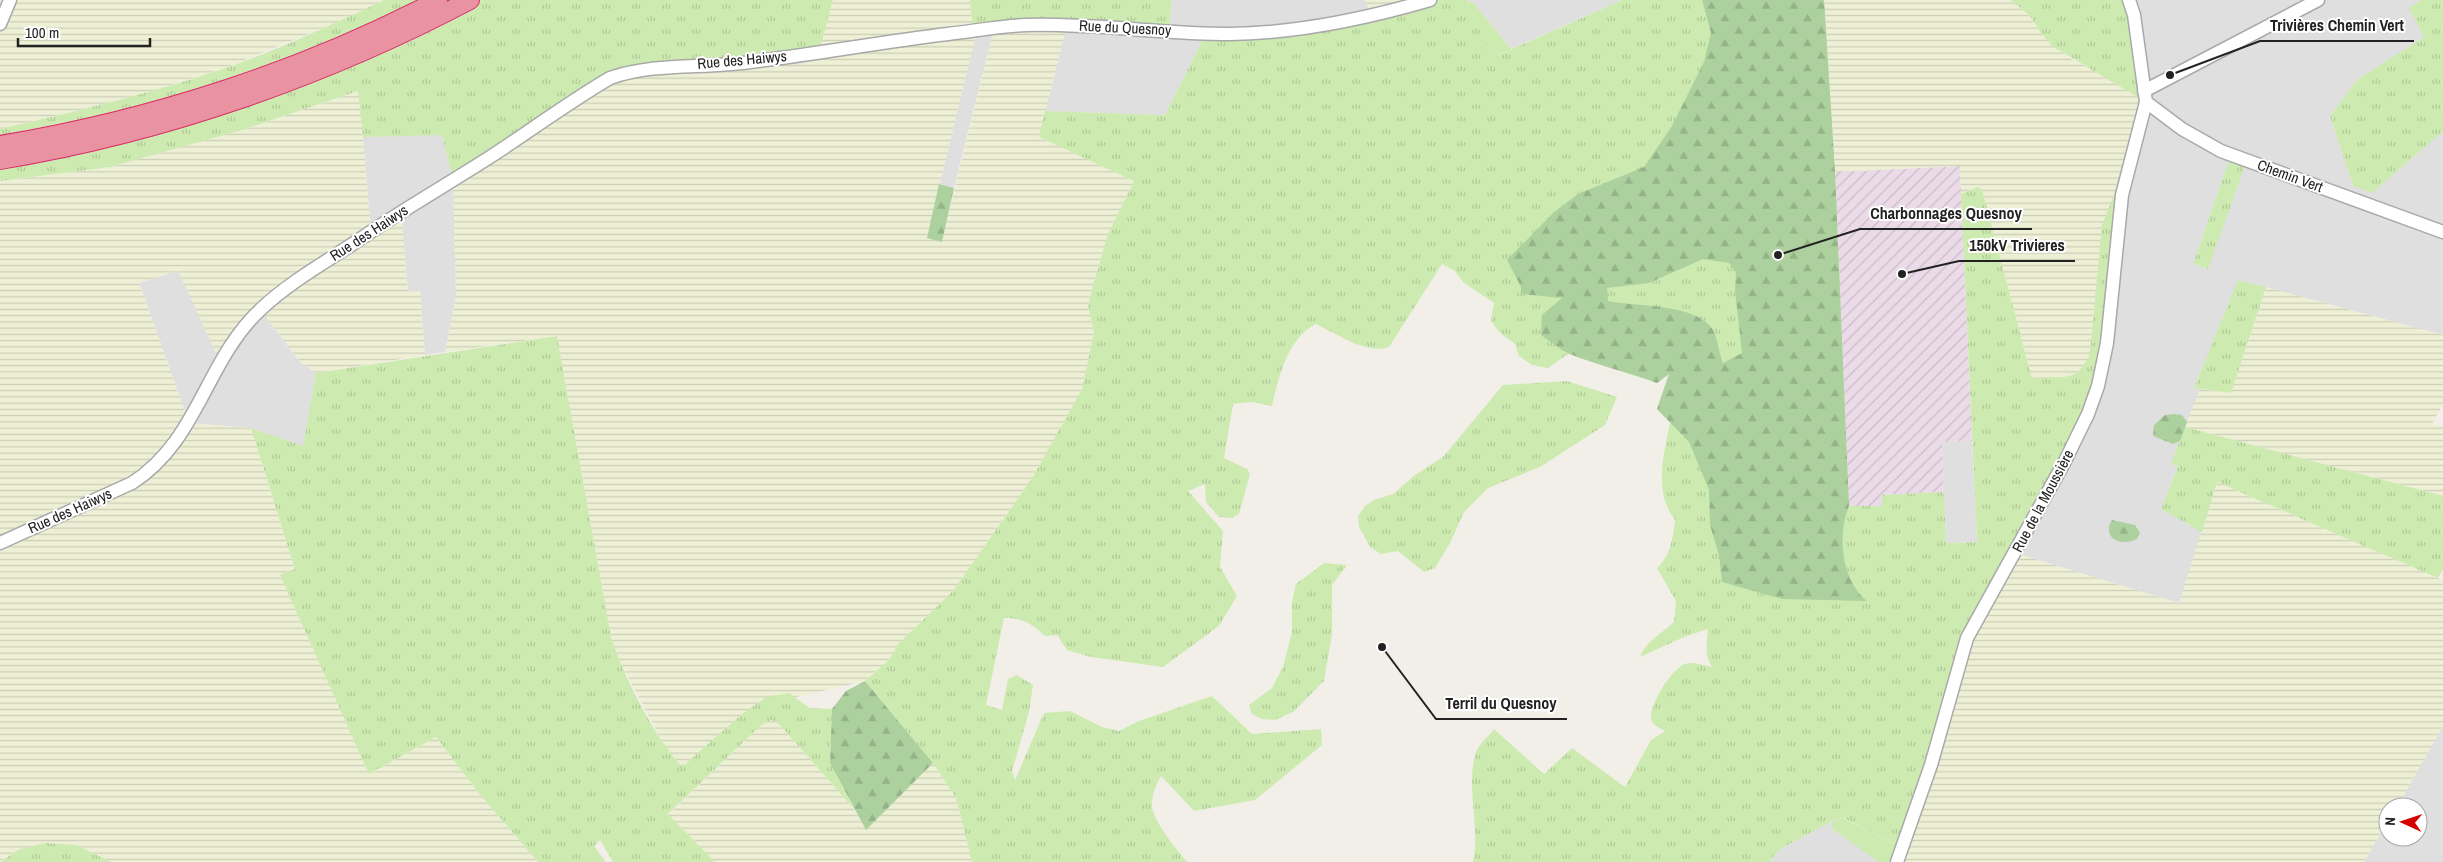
<svg xmlns="http://www.w3.org/2000/svg" width="2443" height="862" viewBox="0 0 2443 862" font-family="'Archivo Narrow',sans-serif">
<style>
.residential{fill:#e0dfdf;fill-rule:evenodd}
.industrial{fill:url(#industrial-furrows)}
.farmland{fill:url(#farmland-rules)}
.grass{fill:url(#grass-tufts)}
.forest{fill:url(#forest-firs);fill-rule:evenodd}
.garden{fill:#cdebb0}
.lines{fill:none;stroke-linecap:round;stroke-linejoin:round}
.minor-casing{stroke:#a9a9a9;stroke-width:15}
.highway-casing{stroke:#dc2a67;stroke-width:20}
.minor{stroke:#fff;stroke-width:12}
.highway{stroke:#e892a2;stroke-width:18}
.labels{text-anchor:middle;stroke-width:4;stroke-linejoin:round;paint-order:stroke}
.street-label{font-size:15px;fill:#222;stroke:#fff}
.leader{fill:none;stroke:#222;stroke-width:2}
.callout-dot{fill:#222;stroke:#fff;stroke-width:2}
.callout-label{font-size:16px;text-anchor:middle;font-weight:bold;fill:#222;stroke:#fff;stroke-width:4;stroke-linejoin:round;paint-order:stroke}
</style>
<defs>
<pattern id="industrial-furrows" width="10" height="10" patternUnits="userSpaceOnUse" patternTransform="scale(1.25)"><rect width="10" height="10" fill="#ebdbe8"/><path d="M-1 1l2-2M0 10L10 0M9 11l2-2" fill="none" stroke="#c9bcc7"/></pattern>
<pattern id="farmland-rules" width="6" height="5" patternUnits="userSpaceOnUse" patternTransform="scale(1.25)"><rect width="6" height="5" fill="#eef0d5"/><path d="M0 2.5h6" fill="none" stroke="#ccceb7"/></pattern>
<pattern id="grass-tufts" width="24" height="20" patternUnits="userSpaceOnUse" patternTransform="scale(1.25)"><rect width="24" height="20" fill="#cdebb0"/><path d="M3 7l-1-3M5 7V3M7 7l1-3M15 17l-1-3M17 17v-4M19 17l1-3" fill="none" stroke="#b0c997"/></pattern>
<pattern id="forest-firs" width="22" height="20" patternUnits="userSpaceOnUse" patternTransform="scale(1.25)"><rect width="22" height="20" fill="#add19e"/><path d="M5 1l3.5 6h-7zM16 11l3.5 6h-7z" fill="#95b388"/></pattern>
</defs>
<rect width="100%" height="100%" fill="#f2efe9"/>
<path class="residential" d="M 1172,0 L 1365,0 L 1371,16 L 1206,33 L 1165,115 L 1045,111 L 1067,25 L 1169,30 Z
M 1467,0 L 1622,0 L 1511,49 L 1472,1 L 1468,2 Z
M 2129,0 L 2422,0 L 2410,8 L 2425,37 L 2358,79 L 2330,116 L 2353,186 L 2443,131 L 2443,335 L 2239,280 L 2194,388 L 2200,389 L 2172,464 L 2178,465 L 2161,509 L 2202,532 L 2179,603 L 2015,553 ZM 2231,155 L 2208,269 L 2207,269 L 2193,264 Z
M 994,28 L 954,188 L 939,184 L 977,30 Z
M 419,135 L 442,135 L 453,179 L 456,296 L 445,352 L 425,355 L 420,291 L 408,292 L 401,212 L 371,232 L 363,137 Z
M 178,271 L 260,309 L 300,362 L 316,373 L 303,447 L 251,428 L 189,423 L 139,282 Z
M 1972,441 L 1977,542 L 1946,543 L 1942,442 Z
M 2443,726 L 2443,862 L 2364,862 L 2388,821 L 2388,837 L 2418,837 L 2418,807 L 2397,807 Z
M 1838,818 L 1897,862 L 1769,862 L 1780,849 Z"/>
<path class="industrial" d="M 1960,166 L 1972,441 L 1942,442 L 1944,492 L 1882,495 L 1882,506 L 1849,506 L 1835,172 Z"/>
<path class="farmland" d="M 10,0 L 384,0 L 340,21 L 222,69 L 134,97 L 0,129 L 0,24 Z
M 833,0 L 970,0 L 973,30 L 977,30 L 927,238 L 942,241 L 994,28 L 1067,25 L 1039,137 L 1134,181 L 1108,234 L 1094,282 L 1088,305 L 1094,333 L 1082,389 L 1031,480 L 953,591 L 898,644 L 890,659 L 865,681 L 788,699 L 743,713 L 682,768 L 663,743 L 646,711 L 618,658 L 611,637 L 557,336 L 445,352 L 456,296 L 453,179 L 610,78 L 819,52 Z
M 1365,0 L 1430,0 L 1370,10 Z
M 1824,0 L 2011,0 L 2031,17 L 2041,33 L 2069,58 L 2112,80 L 2146,102 L 2113,198 L 2102,225 L 2090,354 L 2083,370 L 2073,376 L 2032,380 L 1982,189 L 1977,187 L 1961,194 L 1960,166 L 1835,172 Z
M 359,91 L 371,232 L 401,212 L 408,292 L 420,291 L 425,355 L 316,373 L 300,362 L 260,309 L 220,362 L 178,271 L 139,283 L 189,423 L 251,428 L 295,569 L 280,575 L 370,774 L 436,737 L 478,792 L 538,862 L 111,862 L 76,845 L 20,849 L 0,861 L 0,181 L 110,167 L 242,130 Z
M 2266,287 L 2443,335 L 2443,404 L 2432,424 L 2443,426 L 2443,496 L 2185,427 L 2200,389 L 2231,393 Z
M 2217,482 L 2443,580 L 2443,726 L 2397,807 L 2388,807 L 2388,821 L 2364,862 L 1897,862 L 1962,651 L 2015,553 L 2179,603 Z
M 772,720 L 780,725 L 854,809 L 866,830 L 933,763 L 956,798 L 972,862 L 715,862 L 668,815 L 761,725 Z"/>
<path class="grass" d="M 384,0 L 428,0 L 337,41 L 231,81 L 81,124 L 65,122 L 0,136 L 0,129 C 74,112 148,94 220,70 C 276,51 331,25 384,0 Z
M 479,0 L 833,0 L 819,52 L 625,73 L 453,179 L 442,135 L 363,137 L 358,91 L 242,130 L 110,167 L 0,181 L 0,166 L 438,22 Z
M 970,0 L 1172,0 L 1169,30 L 973,31 Z
M 1430,0 L 1467,0 L 1494,57 L 1622,0 L 1824,0 L 1835,172 L 1849,506 L 1882,506 L 1882,495 L 1944,492 L 1946,543 L 1977,542 L 1961,194 L 1977,187 L 1982,189 L 2032,379 C 2062,373 2074,387 2090,354 L 2102,225 L 2113,198 L 2135,119 L 2142,121 L 2122,195 L 2094,400 L 1976,621 L 1902,848 L 1844,818 L 1838,818 L 1780,849 L 1769,862 L 1473,862 C 1481,826 1464,783 1477,750 C 1480,743 1489,736 1494,729 L 1544,774 L 1572,748 L 1625,787 L 1651,740 L 1665,731 C 1660,728 1653,726 1651,719 C 1649,705 1672,668 1685,664 C 1694,661 1704,666 1712,667 C 1704,654 1707,644 1708,629 L 1684,637 L 1640,657 C 1646,641 1661,634 1674,622 L 1676,601 L 1657,568 C 1671,556 1673,537 1675,520 C 1653,492 1664,454 1670,422 L 1657,409 L 1669,374 L 1657,383 L 1568,354 L 1548,368 L 1532,365 L 1519,356 L 1515,344 L 1500,333 L 1491,321 L 1494,303 L 1464,283 L 1455,271 L 1442,264 L 1389,347 C 1367,355 1337,334 1316,324 C 1287,339 1279,376 1272,406 L 1252,402 L 1233,404 L 1224,458 L 1247,469 L 1250,474 L 1239,514 L 1232,518 L 1219,517 L 1206,502 L 1205,484 L 1188,491 L 1223,531 L 1220,567 L 1237,596 L 1219,626 L 1163,667 L 1091,657 L 1067,650 L 1057,635 L 1045,636 C 1031,623 1023,618 1004,618 L 986,705 L 1002,710 L 1008,679 L 1017,675 L 1033,685 L 1029,712 L 1012,771 L 1015,780 L 1044,713 L 1070,711 L 1102,727 L 1119,731 L 1139,721 L 1212,696 L 1252,734 L 1321,729 L 1322,745 L 1255,800 L 1194,811 L 1161,776 C 1156,785 1152,794 1152,805 C 1152,820 1177,850 1187,862 L 972,862 L 956,798 L 933,763 L 865,681 L 890,659 L 898,644 L 953,591 L 1031,480 L 1082,389 L 1094,333 L 1088,305 L 1094,282 L 1108,234 L 1134,181 L 1039,137 L 1045,111 L 1165,115 L 1206,33 L 1265,32 Z
M 2011,0 L 2129,0 L 2146,102 L 2052,46 L 2041,33 L 2031,17 Z
M 2422,0 L 2443,0 L 2443,134 L 2441,133 L 2372,193 L 2353,186 L 2330,116 L 2358,79 L 2424,37 L 2409,8 Z
M 2231,155 L 2247,160 L 2208,269 L 2193,264 Z
M 2238,280 L 2266,287 L 2231,393 L 2194,388 Z
M 557,336 L 611,637 C 625,679 652,733 682,767 L 743,713 L 767,697 L 789,693 L 810,708 L 832,709 L 830,763 L 854,809 L 780,725 L 772,720 L 761,725 L 668,814 L 715,862 L 613,862 L 600,840 L 594,846 L 606,862 L 538,862 L 478,792 L 436,737 L 369,774 L 280,575 L 295,569 L 251,428 L 303,446 L 316,373 Z
M 1567,381 L 1617,397 L 1605,425 L 1540,467 L 1488,488 L 1464,512 L 1450,543 L 1435,568 L 1424,572 L 1398,551 L 1381,554 L 1370,547 L 1359,527 L 1358,516 L 1365,506 L 1374,500 L 1393,494 L 1415,475 L 1443,457 L 1503,385 Z
M 2185,427 L 2443,496 L 2443,569 L 2438,578 L 2217,482 L 2202,532 L 2161,509 L 2178,466 L 2171,464 Z
M 1324,563 L 1347,565 L 1332,585 L 1332,635 L 1324,681 L 1293,712 L 1275,720 L 1262,719 L 1252,714 L 1249,705 L 1272,688 L 1283,667 L 1292,632 L 1292,602 L 1296,584 Z
M 46,843 L 76,845 L 111,862 L 0,862 L 20,849 Z"/>
<path class="forest" d="M 1702,0 L 1824,0 L 1835,172 L 1849,506 C 1837,535 1841,580 1867,601 L 1782,599 L 1722,582 L 1719,555 L 1710,525 L 1709,490 L 1689,442 L 1657,409 L 1669,374 L 1657,383 C 1629,372 1599,366 1570,354 C 1560,350 1550,341 1541,335 L 1542,315 L 1562,298 L 1521,294 L 1521,287 L 1507,260 L 1553,213 L 1578,194 L 1644,167 L 1672,126 L 1704,62 L 1711,33 ZM 1703,259 L 1729,263 L 1736,272 L 1735,291 L 1742,353 L 1723,363 C 1719,353 1718,340 1713,330 C 1697,303 1636,307 1608,301 L 1607,288 L 1649,283 Z
M 939,184 L 954,188 L 942,242 L 927,238 Z
M 2174,414 L 2182,415 L 2187,422 L 2180,441 L 2173,444 L 2153,436 L 2154,425 L 2165,415 Z
M 2112,520 L 2135,525 L 2140,533 L 2137,539 C 2121,547 2101,538 2112,520 Z
M 865,681 L 933,763 L 866,830 L 830,763 L 832,709 L 846,691 Z"/>
<path class="garden" d="M 1472,1 L 1511,49 L 1494,57 L 1468,3 Z
M 1841,817 L 1898,846 L 1891,862 L 1879,862 L 1831,828 L 1833,822 Z"/>
<g class="lines">
<g class="minor-casing">
<path id="minor" d="M 0,24 L 10,0
M 2144,91 L 2318,0
M 2146,102 L 2182,129 L 2221,151 L 2443,232
M 0,543 L 132,483 C 199,440 205,361 261,309 C 294,278 335,257 372,231 C 411,205 451,182 490,157 C 530,131 569,102 610,78 C 656,62 703,69 750,62 C 816,54 882,42 948,34 C 974,31 1000,26 1026,25 C 1095,23 1162,34 1230,34 C 1299,33 1365,19 1430,0
M 1897,862 L 1931,765 L 1967,638 L 2065,461 L 2088,414 L 2098,386 L 2107,343 L 2122,195 L 2146,102 L 2134,15 L 2129,0"/>
</g>
<g class="highway-casing">
<path id="highway" d="M 0,145 C 150,120 303,71 438,0
M 0,160 C 163,133 324,77 470,0"/>
</g>
<use href="#minor" class="minor"/>
<use href="#highway" class="highway"/>
</g>
<g class="labels">
<g class="street-label">
<text transform="translate(1125 28) rotate(3)" y="5">Rue du Quesnoy</text>
<text transform="translate(742 60) rotate(-5)" y="5">Rue des Haiwys</text>
<text transform="translate(2290 176) rotate(20)" y="5">Chemin Vert</text>
<text transform="translate(369 233) rotate(-33)" y="5">Rue des Haiwys</text>
<text transform="translate(2043 501) rotate(-62)" y="5">Rue de la Moussière</text>
<text transform="translate(70 511) rotate(-24)" y="5">Rue des Haiwys</text>
</g>
</g>
<path class="leader" d="M2170 75L2260 41H2414M1778 255L1860 229H2032M1902 274L1959 261H2075M1382 647L1436 719H1567"/>
<g class="callout-dot">
<circle cx="2170" cy="75" r="5"/>
<circle cx="1778" cy="255" r="5"/>
<circle cx="1902" cy="274" r="5"/>
<circle cx="1382" cy="647" r="5"/>
</g>
<g class="callout-label">
<text x="2337" y="31">Trivières Chemin Vert</text>
<text x="1946" y="219">Charbonnages Quesnoy</text>
<text x="2017" y="251">150kV Trivieres</text>
<text x="1501" y="709">Terril du Quesnoy</text>
</g>
<g transform="translate(2403 822) rotate(273)"><circle r="24" fill="#ffffff" stroke="#a7a7a7"/>
<path d="M0-4L9 19L0 12L-9 19Z" fill="#d40000"/>
<text y="-8" font-size="14" font-weight="bold" text-anchor="middle" fill="#222222">N</text>
</g>
<path d="M18 38v8h132v-8" fill="none" stroke="#222222" stroke-width="2.5"/>
<text x="25" y="38" font-size="15" fill="#222222" stroke="#ffffff" stroke-width="4" paint-order="stroke">100 m</text>
</svg>
